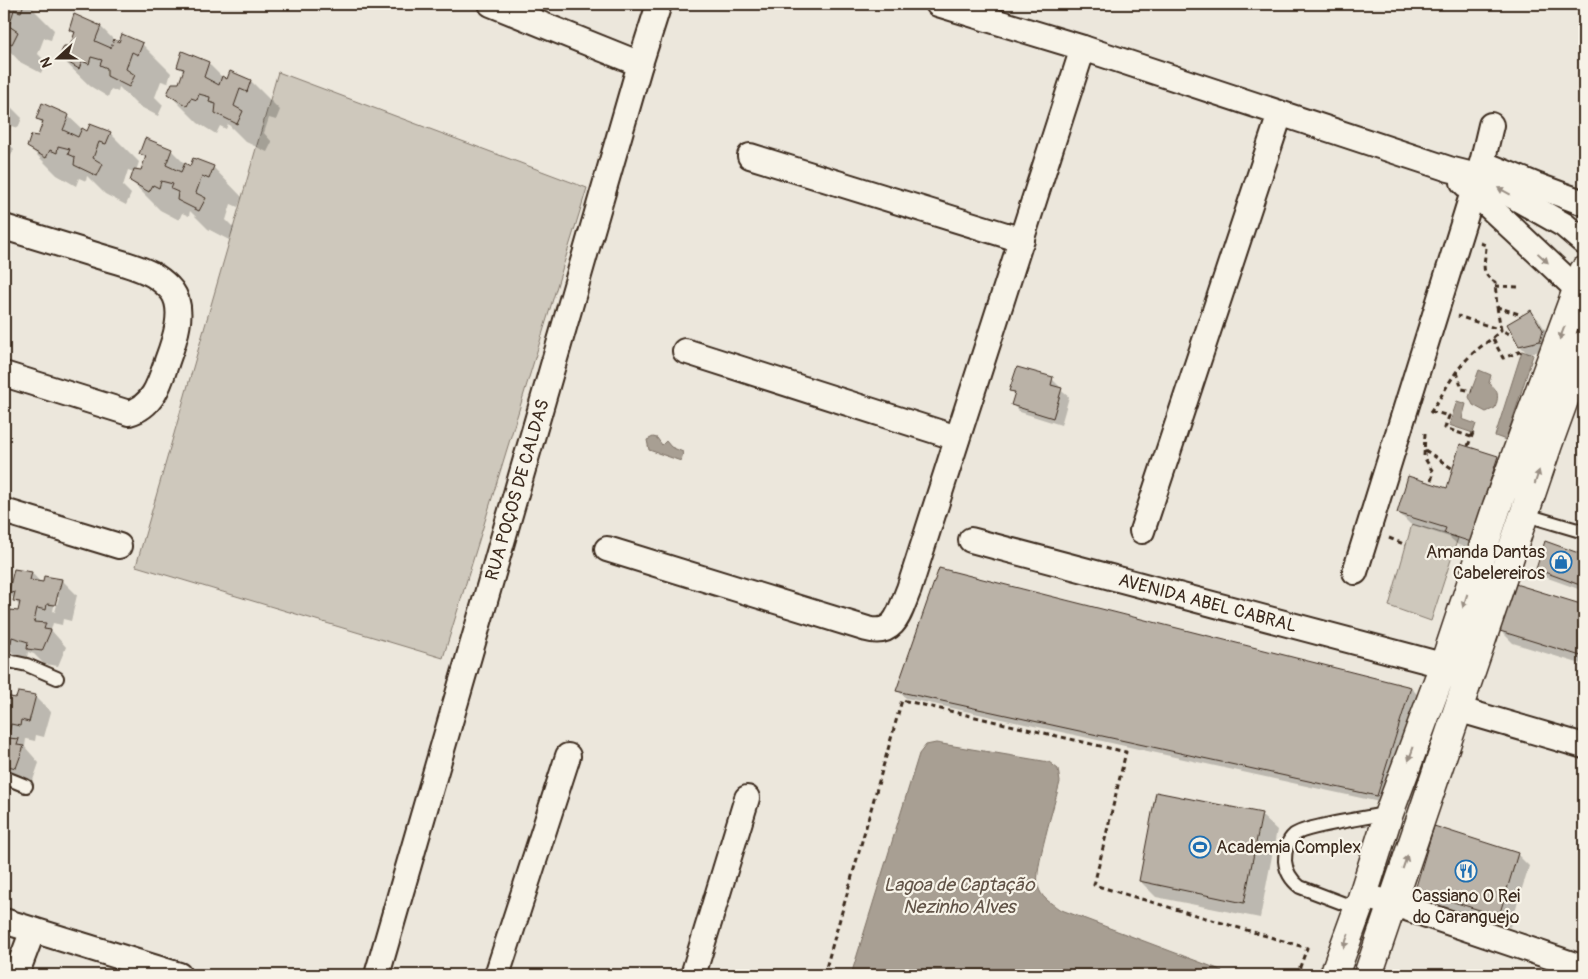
<svg xmlns="http://www.w3.org/2000/svg" width="1588" height="979" viewBox="0 0 1588 979" font-family="Pangolin,sans-serif">
<style>
.green{fill:#cec8bc;stroke:#84796d}
.water{fill:#a89f93;stroke:#7c7064}
.shadow{fill:#0003;fill-rule:evenodd}
.building{fill:#bab2a7;stroke:#3b2a1e}
.lines{fill:none;stroke-linecap:round;stroke-linejoin:round}
.lane-casing{stroke:#3b2a1e;stroke-width:16}
.street-casing{stroke:#3b2a1e;stroke-width:28}
.secondary-casing{stroke:#3b2a1e;stroke-width:31}
.path{stroke:#3b2a1e;stroke-width:3;stroke-dasharray:5 4;stroke-linecap:butt}
.lane{stroke:#f7f3e8;stroke-width:12}
.street{stroke:#f7f3e8;stroke-width:24}
.secondary{stroke:#f7f3e8;stroke-width:28}
.oneway{fill:#998e83}
.labels{text-anchor:middle;stroke-width:4.5;stroke-linejoin:round;paint-order:stroke}
.street-label{font-size:18px;fill:#3b2a1e;stroke:#f7f3e8}
.poi-label{font-size:18px;fill:#3b2a1e;stroke:#f7f3e8;text-anchor:end}
.water-label{font-size:19px;font-style:italic;fill:#615347;stroke:#f7f3e8}
</style>
<rect width="100%" height="100%" fill="#ece7dc"/>
<filter id="ink" filterUnits="userSpaceOnUse"><feTurbulence type="fractalNoise" baseFrequency=".02" numOctaves="2"/><feDisplacementMap in="SourceGraphic" scale="10" xChannelSelector="R" yChannelSelector="G"/><feConvolveMatrix kernelMatrix="1 2 1 2 8 2 1 2 1" color-interpolation-filters="sRGB"/></filter>
<g filter="url(#ink)">
<path class="green" d="M 278,72 L 587,188 L 443,658 L 136,566 Z
M 1412,524 L 1458,538 L 1431,621 L 1389,606 Z"/>
<path class="water" d="M 1522,351 L 1533,355 L 1506,440 L 1495,436 Z
M 1479,370 L 1491,375 L 1489,383 C 1499,391 1499,396 1495,408 L 1486,412 L 1473,405 L 1469,397 Z
M 1457,401 L 1466,404 L 1462,419 L 1476,424 L 1473,433 L 1449,425 Z
M 653,437 L 657,438 L 662,445 L 666,441 L 671,447 L 683,452 L 681,461 L 649,450 L 647,440 Z
M 936,743 L 1049,762 L 1058,769 L 1060,782 C 1055,803 1034,869 1038,886 C 1041,898 1050,902 1059,909 L 1218,969 L 1227,975 L 1065,975 L 1051,972 L 1046,975 L 851,975 L 919,754 L 926,745 Z"/>
<path class="shadow" d="M 4,4 L 28,4 L 54,30 L 51,40 L 44,38 L 38,54 L 46,62 L 41,73 L 20,62 L 4,45 Z
M 101,27 L 114,40 L 120,43 L 142,44 L 171,73 L 168,83 L 161,81 L 155,97 L 163,105 L 158,116 L 137,105 L 119,87 L 118,92 L 111,89 L 108,97 L 90,86 L 60,57 L 71,48 L 76,35 L 70,30 Z
M 183,53 L 209,64 L 223,78 L 228,80 L 251,81 L 280,110 L 276,120 L 269,118 L 264,133 L 272,142 L 267,152 L 246,142 L 228,124 L 226,129 L 220,126 L 216,134 L 198,123 L 169,94 L 180,85 L 184,72 L 178,66 Z
M 4,100 L 22,118 L 18,128 L 11,126 L 6,141 L 14,149 L 9,160 L 4,158 Z
M 68,116 L 82,129 L 88,133 L 110,133 L 139,162 L 136,171 L 142,172 L 146,159 L 140,153 L 171,150 L 185,164 L 191,167 L 213,167 L 242,197 L 238,207 L 231,204 L 226,220 L 234,228 L 229,240 L 208,229 L 190,211 L 189,216 L 182,213 L 179,220 L 160,210 L 131,181 L 134,172 L 128,170 L 123,186 L 131,194 L 126,205 L 105,194 L 87,176 L 86,181 L 79,178 L 76,186 L 57,175 L 28,146 L 39,137 L 43,124 L 38,119 Z
M 1531,312 L 1539,320 L 1551,339 L 1547,349 L 1528,354 L 1520,346 Z
M 1052,379 L 1060,387 L 1059,389 L 1069,397 L 1061,425 L 1020,412 L 1013,405 L 1015,395 L 1011,390 Z
M 1497,457 L 1509,469 L 1483,553 L 1458,545 L 1449,537 L 1410,524 L 1398,512 L 1448,490 Z
M 1546,543 L 1584,556 L 1584,591 L 1545,577 L 1537,569 Z
M 15,570 L 32,573 L 41,583 L 62,580 L 77,595 L 71,621 L 63,619 L 62,625 L 53,623 L 51,630 L 66,647 L 58,666 L 44,664 L 34,654 L 28,652 L 27,658 L 14,654 L 4,644 L 4,618 L 11,620 L 19,613 L 20,607 L 10,594 ZM 56,597 L 59,597 L 55,612 L 53,611 Z
M 1513,585 L 1584,606 L 1584,665 L 1513,643 L 1501,631 Z
M 1411,688 L 1419,696 L 1384,803 L 906,698 L 898,691 Z
M 4,689 L 14,699 L 35,696 L 51,712 L 44,737 L 36,735 L 35,741 L 26,739 L 25,747 L 39,763 L 32,783 L 18,780 L 8,770 L 4,769 Z
M 1261,815 L 1277,830 L 1260,918 L 1156,897 L 1140,881 Z
M 4,823 L 11,830 L 4,856 Z
M 1517,854 L 1529,866 L 1510,927 L 1428,901 L 1416,889 Z"/>
<path class="building" d="M 4,4 L 24,4 L 21,12 L 14,10 L 9,26 L 18,32 L 12,44 L 4,40 Z
M 74,14 L 101,26 L 95,41 L 111,48 L 114,39 L 119,42 L 122,34 L 143,43 L 138,55 L 132,52 L 126,69 L 135,75 L 129,87 L 107,76 L 107,68 L 100,65 L 102,60 L 91,57 L 89,64 L 82,61 L 79,69 L 59,57 L 64,46 L 70,46 L 75,32 L 69,30 Z
M 182,51 L 209,62 L 204,77 L 219,85 L 222,76 L 227,79 L 230,71 L 251,80 L 247,92 L 240,89 L 234,106 L 243,111 L 237,124 L 215,113 L 216,104 L 209,102 L 210,97 L 199,94 L 197,100 L 191,98 L 187,106 L 167,94 L 172,83 L 179,83 L 184,69 L 177,67 Z
M 42,103 L 69,115 L 63,130 L 78,137 L 82,128 L 87,131 L 90,124 L 111,132 L 106,144 L 99,142 L 93,158 L 103,164 L 97,176 L 74,165 L 75,157 L 68,154 L 70,149 L 58,146 L 57,153 L 50,150 L 46,158 L 27,147 L 31,135 L 38,136 L 43,121 L 36,119 Z
M 145,138 L 172,149 L 166,165 L 181,172 L 185,163 L 190,166 L 193,158 L 214,166 L 209,179 L 202,176 L 196,193 L 206,198 L 199,211 L 177,200 L 178,192 L 171,189 L 173,184 L 161,181 L 159,188 L 153,185 L 149,192 L 130,181 L 134,169 L 141,170 L 146,156 L 139,154 Z
M 1531,310 L 1543,330 L 1540,341 L 1519,346 L 1507,324 Z
M 1017,367 L 1053,377 L 1051,385 L 1062,388 L 1053,418 L 1011,405 L 1015,392 L 1009,391 Z
M 1460,444 L 1498,456 L 1471,542 L 1444,533 L 1446,528 L 1397,513 L 1408,476 L 1447,488 Z
M 1545,541 L 1584,555 L 1584,571 L 1580,585 L 1536,569 Z
M 939,568 L 1411,687 L 1377,796 L 896,691 Z
M 14,569 L 32,572 L 30,580 L 43,582 L 44,576 L 62,579 L 55,605 L 47,604 L 46,610 L 37,608 L 34,622 L 46,623 L 44,629 L 51,630 L 42,651 L 27,649 L 28,642 L 12,637 L 11,643 L 4,641 L 4,617 L 9,619 L 10,610 L 18,611 L 20,602 L 13,601 L 15,592 L 8,594 Z
M 1512,583 L 1584,605 L 1584,657 L 1500,631 Z
M 18,692 L 36,695 L 29,722 L 21,720 L 20,726 L 11,724 L 8,738 L 19,739 L 17,745 L 24,746 L 16,768 L 4,765 L 4,696 L 16,698 Z
M 1156,792 L 1262,813 L 1244,903 L 1139,881 Z
M 1434,826 L 1518,853 L 1499,916 L 1415,890 Z"/>
<g class="lines">
<g class="lane-casing">
<path id="lane" d="M 1523,514 L 1584,532
M 4,660 L 27,665 L 57,678
M 4,777 L 26,786
M 1358,909 L 1300,887 C 1291,880 1286,872 1285,861 C 1285,852 1287,841 1294,835 C 1305,826 1372,817 1389,813"/>
</g>
<g class="street-casing">
<g id="street">
<path d="M 491,4 L 640,64"/>
<path d="M 938,4 L 1083,48 L 1449,169 L 1477,176 L 1564,225 L 1584,242"/>
<path d="M 750,156 L 1022,240"/>
<path d="M 1482,163 L 1538,186 L 1584,203"/>
<path d="M 1463,182 L 1578,290"/>
<path d="M 4,227 C 36,237 69,247 102,257 C 119,262 140,267 155,276 C 161,280 168,286 172,291 C 186,310 174,342 167,361 C 160,382 154,406 129,413 L 4,374"/>
<path d="M 685,351 L 957,438"/>
<path d="M 4,511 L 119,546"/>
<path d="M 1142,531 L 1280,114"/>
<path id="s1" d="M 971,540 L 1461,670"/>
<path d="M 607,549 L 867,629 C 896,637 900,610 909,589 L 1083,48"/>
<path d="M 1355,572 L 1482,163 L 1491,125"/>
<path d="M 1457,709 L 1584,746"/>
<path d="M 1363,896 L 1391,903 L 1584,968"/>
<path d="M 4,921 L 179,975"/>
<path d="M 16,975 L 33,930"/>
<path id="s2" d="M 377,975 L 640,64 L 659,4"/>
<path d="M 497,975 L 568,756"/>
<path d="M 693,975 L 747,798"/>
</g>
</g>
<g class="secondary-casing">
<path id="secondary" d="M 1334,975 L 1362,898 L 1389,813 L 1444,665 L 1497,506 L 1584,271
M 1368,975 L 1548,444 L 1584,345"/>
</g>
<path class="path" d="M 1480,243 L 1486,245 C 1486,261 1478,273 1495,282 L 1497,307 L 1522,315
M 1495,286 L 1519,287
M 1497,307 L 1501,330 L 1512,335
M 1493,339 L 1503,358 L 1522,351
M 1457,372 L 1462,389 L 1472,391
M 1431,411 L 1449,416 L 1445,428 L 1471,437
M 1430,413 C 1443,395 1452,374 1468,358 C 1478,347 1491,341 1501,330 L 1458,316
M 1425,433 L 1424,457 L 1433,472 L 1431,483
M 1468,446 L 1473,433
M 1425,450 L 1453,469
M 1389,538 L 1406,545
M 824,975 L 902,700 L 1126,752 L 1094,885 L 1307,948 L 1297,975"/>
<use href="#lane" class="lane"/>
<use href="#street" class="street"/>
<use href="#secondary" class="secondary"/>
</g>
<defs><path id="oneway-solid" d="M-6-.8H1V-3.2L6.5 0L1 3.2V.8H-6Z" transform="scale(1.25)"/></defs>
<g class="oneway">
<use href="#oneway-solid" transform="translate(1504 191) rotate(-152)"/>
<use href="#oneway-solid" transform="translate(1543 258) rotate(43)"/>
<use href="#oneway-solid" transform="translate(1562 333) rotate(111)"/>
<use href="#oneway-solid" transform="translate(1537 477) rotate(-72)"/>
<use href="#oneway-solid" transform="translate(1465 601) rotate(108)"/>
<use href="#oneway-solid" transform="translate(1411 754) rotate(110)"/>
<use href="#oneway-solid" transform="translate(1405 862) rotate(-71)"/>
<use href="#oneway-solid" transform="translate(1346 941) rotate(110)"/>
</g>
</g>
<defs>
<g id="shop-ring" transform="scale(1.125)"><circle r="9.5" fill="#f7f3e8" stroke="#1f6fb2" stroke-width="1.5"/><path d="M-5-2.5h2.3a2.7 3.5 0 0 1 5.4 0H5L5.5 6h-11ZM-1.5-2.5h3a1.5 2.3 0 0 0-3 0Z" fill="#1f6fb2"/></g>
<g id="stadium-ring" transform="scale(1.125)"><circle r="9.5" fill="#f7f3e8" stroke="#1f6fb2" stroke-width="1.5"/><path d="M0-5a6.5 5 0 1 0 0 10a6.5 5 0 1 0 0-10ZM-3.5-1.8h7v3.6h-7Z" fill="#1f6fb2"/></g>
<g id="restaurant-ring" transform="scale(1.125)"><circle r="9.5" fill="#f7f3e8" stroke="#1f6fb2" stroke-width="1.5"/><path d="M-5-6h1v4h1v-4h1v4h1v-4h1v5L-1.5 .5V6h-2V.5L-5-1ZM5-6V6H3V1.5H1.5Q1.5-4 5-6Z" fill="#1f6fb2"/></g>
</defs>
<g fill-rule="evenodd">
<use href="#shop-ring" x="1561" y="562"/>
<use href="#stadium-ring" x="1200" y="847"/>
<use href="#restaurant-ring" x="1466" y="871"/>
</g>
<g class="labels">
<g class="street-label">
<text dy="6" stroke="none"><textPath href="#s2" startOffset="505">RUA POÇOS DE CALDAS</textPath></text>
<text dy="6" stroke="none"><textPath href="#s1" startOffset="245">AVENIDA ABEL CABRAL</textPath></text>
</g>
<g class="poi-label">
<text x="1545" y="558">Amanda Dantas<tspan x="1545" dy="21">Cabelereiros</tspan></text>
<text x="1216" y="853" text-anchor="start">Academia Complex</text>
<text x="1466" y="902" text-anchor="middle">Cassiano O Rei<tspan x="1466" dy="21">do Caranguejo</tspan></text>
</g>
<g class="water-label">
<text x="959" y="891">Lagoa de Captação<tspan x="959" dy="22">Nezinho Alves</tspan></text>
</g>
</g>
<rect width="1588" height="979" fill="none" stroke="#f7f3e8" stroke-width="20"/>
<rect x="10" y="10" width="1568" height="959" fill="none" stroke="#3b2a1e" stroke-width="2" filter="url(#ink)"/>
<g transform="translate(58 58) rotate(249)" stroke="#f7f3e8" stroke-width="4" paint-order="stroke">
<path d="M0-4L9 19L0 12L-9 19Z" fill="#3b2a1e"/>
<text y="-8" font-size="14" font-weight="bold" text-anchor="middle" fill="#3b2a1e">N</text>
</g>
</svg>
